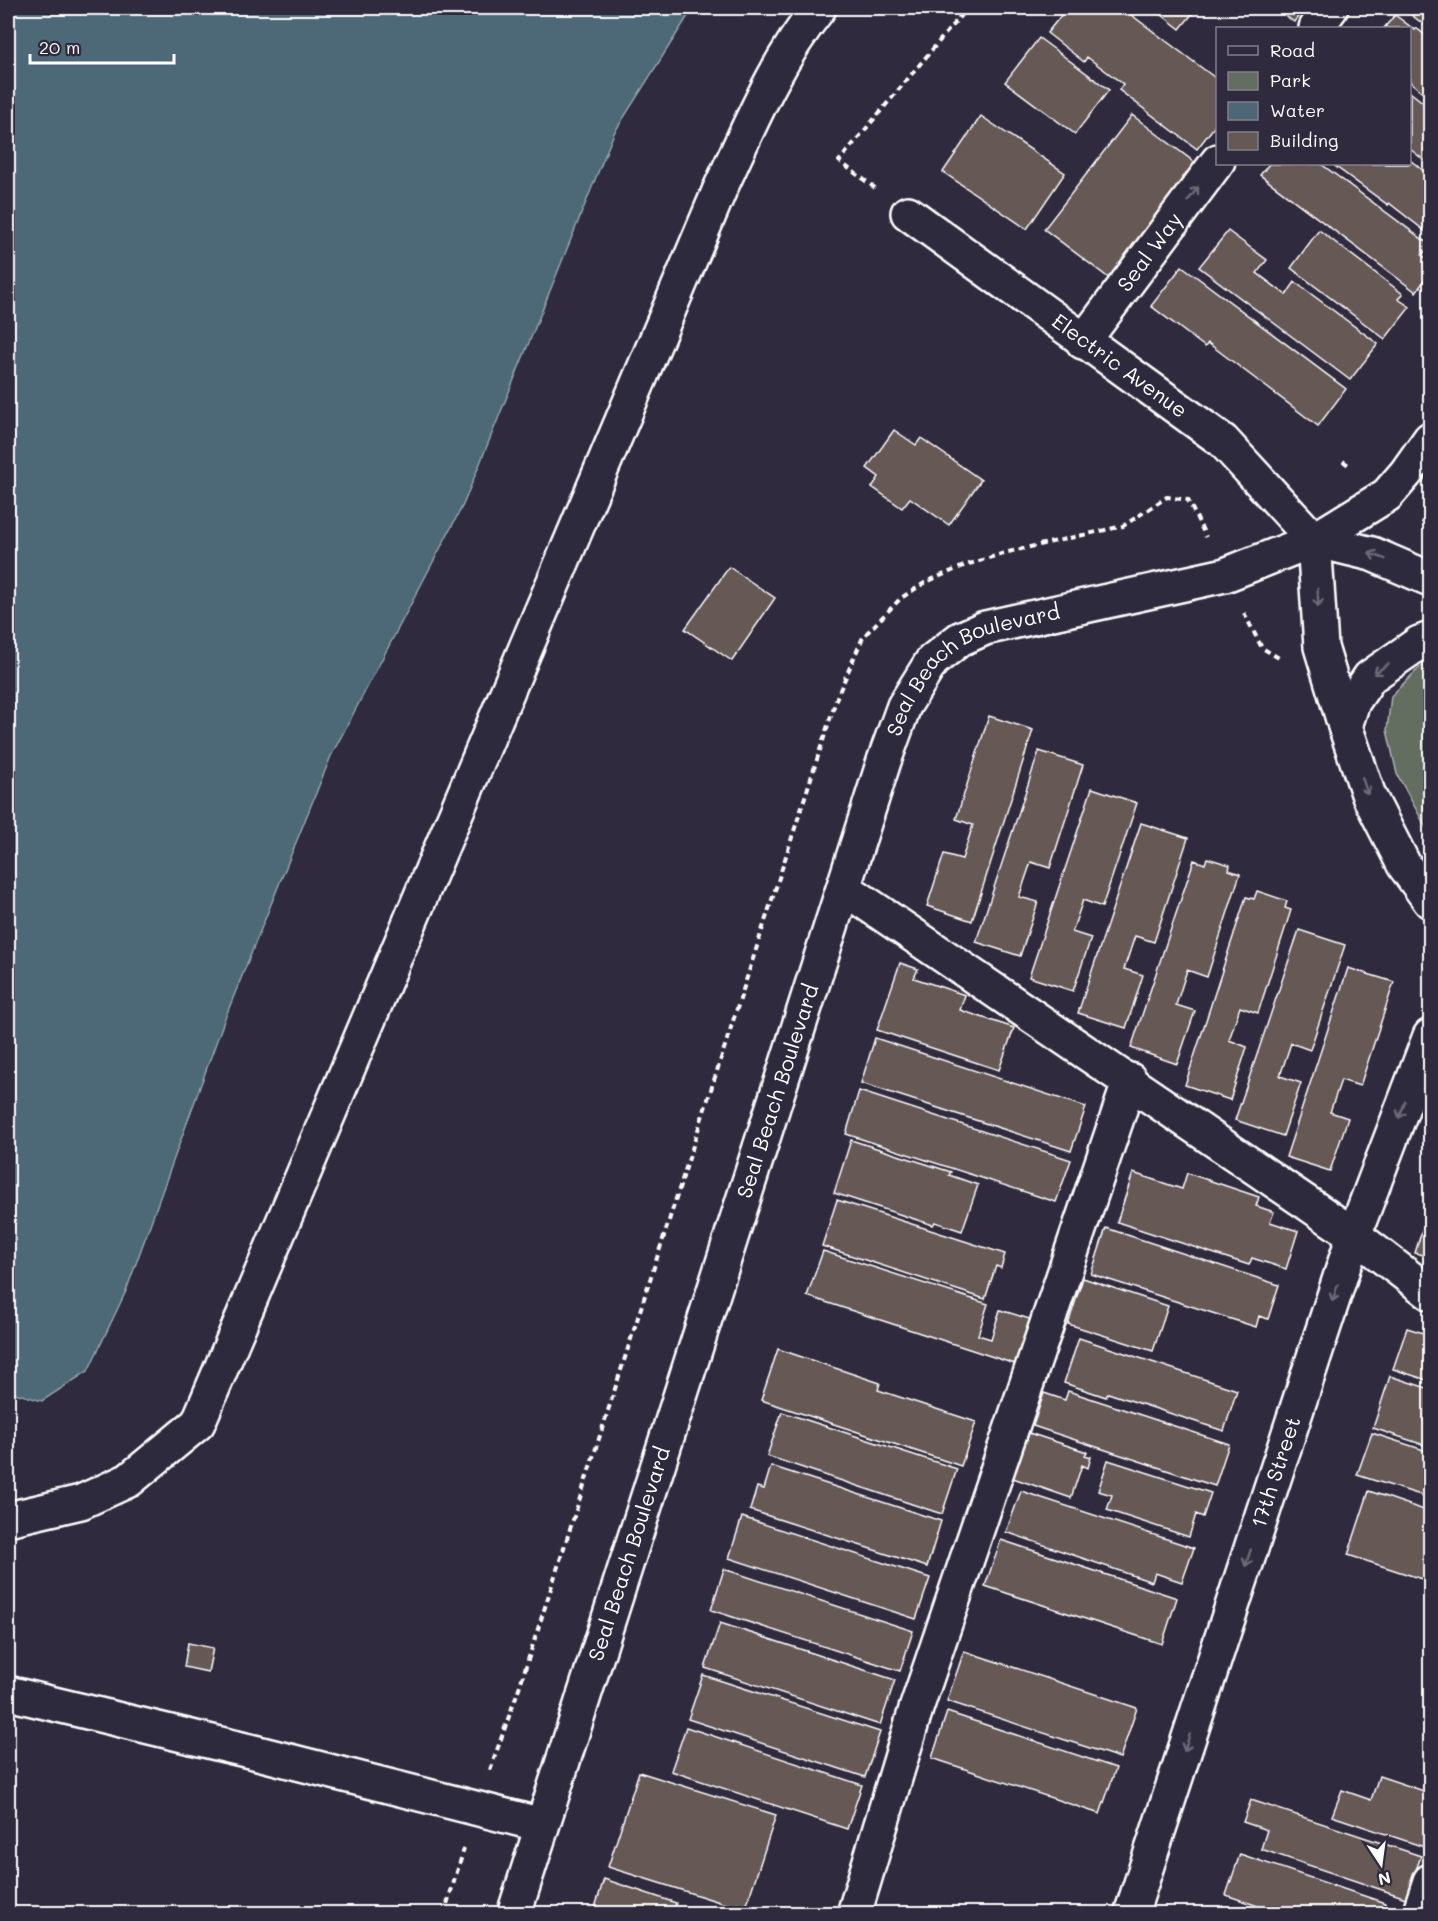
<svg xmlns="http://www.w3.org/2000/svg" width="1438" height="1921" viewBox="0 0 1438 1921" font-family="Mali,sans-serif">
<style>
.green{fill:#646d61;stroke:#b2b6b0;stroke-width:1.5}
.water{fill:#4e6777;stroke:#95a4ad;stroke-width:1.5}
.building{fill:#655955;stroke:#fff;stroke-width:1.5}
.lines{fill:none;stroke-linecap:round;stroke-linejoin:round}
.minor-casing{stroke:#fff;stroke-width:38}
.major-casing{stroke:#fff;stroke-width:38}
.path{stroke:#fff;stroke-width:4;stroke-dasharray:6 4.5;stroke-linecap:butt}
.minor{stroke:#2f2a3d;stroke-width:33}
.major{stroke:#2f2a3d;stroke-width:33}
.oneway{stroke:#6d6a77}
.labels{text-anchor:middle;stroke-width:5;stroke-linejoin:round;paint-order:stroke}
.street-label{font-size:21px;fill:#fff;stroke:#2f2a3d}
</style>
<rect width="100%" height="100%" fill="#2f2a3d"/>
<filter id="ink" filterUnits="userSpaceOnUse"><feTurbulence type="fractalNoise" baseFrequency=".0167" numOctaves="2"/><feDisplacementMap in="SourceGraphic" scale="12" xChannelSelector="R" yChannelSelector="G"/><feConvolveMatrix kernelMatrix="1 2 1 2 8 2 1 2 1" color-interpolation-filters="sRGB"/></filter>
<g filter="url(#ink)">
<path class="green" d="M 1430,664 L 1430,835 L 1397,774 L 1387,730 L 1391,696 L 1420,667 Z"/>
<path class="water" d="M 8,8 L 693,8 L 614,133 L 463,505 L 331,756 L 225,1018 L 126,1291 L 88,1371 L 42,1401 L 8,1391 Z"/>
<path class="building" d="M 1067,8 L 1122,8 L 1218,80 L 1218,122 L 1197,149 L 1119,90 L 1123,84 L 1087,57 L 1084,62 L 1047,33 Z
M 1153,8 L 1197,8 L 1180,29 Z
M 1275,8 L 1304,8 L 1294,22 Z
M 1402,8 L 1430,8 L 1430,29 Z
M 1395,15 L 1415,30 L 1416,28 L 1430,39 L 1430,98 L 1410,82 L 1410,28 L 1384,28 Z
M 1039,38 L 1109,90 L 1075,134 L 1005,82 Z
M 1410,92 L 1430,108 L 1430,165 L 1410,149 Z
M 1132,115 L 1206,171 L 1118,285 L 1044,229 Z
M 981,116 L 1065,173 L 1027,229 L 943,172 Z
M 1410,160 L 1430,176 L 1430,235 L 1389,203 L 1388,205 L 1332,164 L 1410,164 Z
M 1269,164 L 1321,164 L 1430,245 L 1422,255 L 1430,261 L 1430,273 L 1416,292 L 1260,175 Z
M 1319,230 L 1403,294 L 1398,299 L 1410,307 L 1385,339 L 1291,268 Z
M 1228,231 L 1267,260 L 1257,273 L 1286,295 L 1295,282 L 1378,344 L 1350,380 L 1199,267 Z
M 1182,266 L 1346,389 L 1318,426 L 1208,343 L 1205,347 L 1151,306 Z
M 894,430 L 916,445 L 921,438 L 981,480 L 949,525 L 910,498 L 902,508 L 872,487 L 879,477 L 867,468 Z
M 729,567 L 775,598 L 732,661 L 685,629 Z
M 989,716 L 1033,730 L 972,921 L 927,906 L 944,854 L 962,859 L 973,825 L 956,819 Z
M 1039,751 L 1083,765 L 1050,868 L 1031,862 L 1019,897 L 1038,902 L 1020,956 L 976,942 Z
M 1092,788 L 1137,803 L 1102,907 L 1083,900 L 1072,932 L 1091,938 L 1073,991 L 1029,977 Z
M 1141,823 L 1188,838 L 1154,942 L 1135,936 L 1124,969 L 1143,975 L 1126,1028 L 1078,1013 Z
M 1207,858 L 1230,865 L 1229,870 L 1240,874 L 1207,977 L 1187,970 L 1176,1005 L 1195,1011 L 1177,1064 L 1131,1048 L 1194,860 L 1205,864 Z
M 1257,891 L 1287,901 L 1285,908 L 1291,910 L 1258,1013 L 1240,1007 L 1229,1040 L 1247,1047 L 1230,1100 L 1185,1085 L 1246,897 L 1254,899 Z
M 1299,930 L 1345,945 L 1310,1050 L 1291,1043 L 1280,1076 L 1301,1083 L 1283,1136 L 1235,1120 Z
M 900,963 L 918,969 L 914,978 L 965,995 L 960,1010 L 1014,1028 L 999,1070 L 877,1030 Z
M 1348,968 L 1394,982 L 1360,1086 L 1341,1080 L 1330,1112 L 1348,1118 L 1330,1171 L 1286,1157 Z
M 875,1038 L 1086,1107 L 1071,1151 L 861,1083 Z
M 859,1091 L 1071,1160 L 1056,1202 L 846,1134 Z
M 851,1140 L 951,1172 L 949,1175 L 978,1185 L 962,1231 L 935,1222 L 933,1225 L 834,1193 Z
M 1133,1173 L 1182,1189 L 1187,1173 L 1259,1197 L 1256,1206 L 1274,1212 L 1270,1222 L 1298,1231 L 1286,1269 L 1252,1258 L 1249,1265 L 1117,1222 Z
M 837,1200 L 1005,1254 L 1001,1268 L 996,1266 L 985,1299 L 822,1246 Z
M 1430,1205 L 1430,1257 L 1415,1253 Z
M 1106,1228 L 1279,1285 L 1268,1319 L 1259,1316 L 1256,1327 L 1091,1274 Z
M 823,1251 L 988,1304 L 978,1335 L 991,1339 L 1000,1310 L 1033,1320 L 1018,1365 L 807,1296 Z
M 1083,1278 L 1168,1306 L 1153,1351 L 1068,1324 Z
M 1407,1328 L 1430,1335 L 1430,1381 L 1393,1369 Z
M 1079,1338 L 1237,1390 L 1224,1431 L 1108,1393 L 1106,1397 L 1064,1383 Z
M 778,1349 L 880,1383 L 878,1390 L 976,1422 L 961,1466 L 761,1400 Z
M 1390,1376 L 1430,1389 L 1430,1447 L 1373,1428 Z
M 1068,1391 L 1229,1444 L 1215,1486 L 1033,1426 L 1044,1393 L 1065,1400 Z
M 782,1412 L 957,1469 L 942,1514 L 767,1456 Z
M 1029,1433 L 1087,1452 L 1085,1455 L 1091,1457 L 1088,1468 L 1082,1465 L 1071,1498 L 1013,1478 Z
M 1372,1433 L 1430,1452 L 1430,1498 L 1357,1475 Z
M 1108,1460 L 1211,1493 L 1203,1517 L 1196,1514 L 1189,1537 L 1107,1510 L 1112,1495 L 1098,1491 Z
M 771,1466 L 941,1521 L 927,1567 L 750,1510 L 757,1487 L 764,1489 Z
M 1021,1491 L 1194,1548 L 1182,1582 L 1155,1573 L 1152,1582 L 1006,1532 Z
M 1369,1491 L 1430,1512 L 1430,1560 L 1425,1580 L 1348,1555 Z
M 742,1517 L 930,1578 L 916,1619 L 729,1558 Z
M 1001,1540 L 1177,1598 L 1162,1644 L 985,1586 Z
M 724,1569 L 913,1631 L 900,1671 L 711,1610 Z
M 720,1623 L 895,1680 L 880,1725 L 705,1668 Z
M 188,1643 L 213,1648 L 208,1672 L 184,1667 Z
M 964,1651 L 1137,1708 L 1120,1758 L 947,1701 Z
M 703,1675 L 880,1732 L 865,1777 L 688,1719 Z
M 947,1712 L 1116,1768 L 1100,1814 L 932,1758 Z
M 686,1727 L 862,1785 L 847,1829 L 671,1771 Z
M 639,1772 L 776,1815 L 745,1910 L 608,1867 Z
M 1379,1776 L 1430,1793 L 1430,1849 L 1332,1816 L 1342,1790 L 1371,1800 Z
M 1251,1800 L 1421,1856 L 1406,1898 L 1261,1849 L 1267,1830 L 1243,1822 Z
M 1240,1854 L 1385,1903 L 1381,1914 L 1281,1914 L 1226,1895 Z
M 604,1879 L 676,1903 L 673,1914 L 593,1914 Z
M 1223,1908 L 1241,1914 L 1221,1914 Z"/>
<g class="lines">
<g class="minor-casing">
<g id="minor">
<path d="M 1316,28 L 1331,8"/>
<path id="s1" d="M 908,213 L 1223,441 L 1314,540 L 1387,495 L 1406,473 L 1430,439"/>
<path id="s2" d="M 1083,342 L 1218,161"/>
<path d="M 844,888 L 1354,1235 L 1430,1293"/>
<path d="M 8,1519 L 81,1502 L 129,1480 L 198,1423 L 720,189 C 749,127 776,61 819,8"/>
<path d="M 8,1693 L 258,1753 L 542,1825"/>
<path d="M 854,1914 L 916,1709 L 1130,1080"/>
<path id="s3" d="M 1131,1914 L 1354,1235 L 1430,1036"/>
<path d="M 1419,1914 L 1430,1881"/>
</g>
</g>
<g class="major-casing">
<g id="major">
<path d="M 1314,540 L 1321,647 L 1345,726 L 1369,796 L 1404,865 L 1430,901"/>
<path d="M 1314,540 L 1372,554 L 1430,579"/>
<path d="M 1345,726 L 1353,702 L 1370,677 L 1419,643 L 1430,639"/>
<path id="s4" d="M 514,1914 L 884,761 L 904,706 L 932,661 L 960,639 L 985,628 L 1225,575 L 1314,540"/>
</g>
</g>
<path class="path" d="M 875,188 L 839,161 L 967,8
M 1343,461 L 1351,467
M 1422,521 L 1430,527
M 1244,613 L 1262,648 L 1279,658
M 490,1770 L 519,1688 L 837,697 L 863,637 L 901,598 L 926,582 L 966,565 L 1008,552 L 1123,526 L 1167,497 L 1188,500 L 1206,537
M 444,1914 L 464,1849"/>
<use href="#minor" class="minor"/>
<use href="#major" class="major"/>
</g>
<defs><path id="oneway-shaft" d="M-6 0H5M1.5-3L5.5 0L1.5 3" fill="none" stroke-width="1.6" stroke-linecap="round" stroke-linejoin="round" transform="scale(1.5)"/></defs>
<g class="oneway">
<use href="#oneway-shaft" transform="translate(1193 194) rotate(-53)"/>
<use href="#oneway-shaft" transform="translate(1377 556) rotate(-159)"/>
<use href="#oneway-shaft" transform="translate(1318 598) rotate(87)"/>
<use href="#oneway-shaft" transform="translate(1381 669) rotate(145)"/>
<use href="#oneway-shaft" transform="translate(1365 786) rotate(71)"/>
<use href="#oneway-shaft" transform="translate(1402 1110) rotate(111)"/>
<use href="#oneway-shaft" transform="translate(1335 1293) rotate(108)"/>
<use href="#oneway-shaft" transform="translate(1248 1558) rotate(108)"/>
<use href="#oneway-shaft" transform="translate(1187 1743) rotate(108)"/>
</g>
</g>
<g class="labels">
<g class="street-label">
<text dy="7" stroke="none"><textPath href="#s2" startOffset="112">Seal Way</textPath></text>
<text dy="7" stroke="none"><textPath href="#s1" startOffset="261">Electric Avenue</textPath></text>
<text dy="7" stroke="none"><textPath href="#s4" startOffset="1350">Seal Beach Boulevard</textPath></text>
<text dy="7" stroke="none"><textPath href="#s4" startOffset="864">Seal Beach Boulevard</textPath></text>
<text dy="7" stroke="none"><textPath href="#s3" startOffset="465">17th Street</textPath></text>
<text dy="7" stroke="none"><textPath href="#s4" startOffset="378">Seal Beach Boulevard</textPath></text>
</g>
</g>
<rect width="1438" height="1921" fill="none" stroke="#2f2a3d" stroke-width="30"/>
<rect x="15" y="15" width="1408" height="1891" fill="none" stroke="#fff" stroke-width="2" filter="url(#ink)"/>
<rect x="1216" y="27" width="195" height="138" fill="#2f2a3d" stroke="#827f8b" stroke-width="1.5"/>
<rect x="1228" y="46" width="30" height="9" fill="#2f2a3d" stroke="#827f8b" stroke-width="1.5"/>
<text x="1270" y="57" font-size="18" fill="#ffffff">Road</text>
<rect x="1228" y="72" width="30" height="18" fill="#646d61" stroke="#827f8b" stroke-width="1.5"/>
<text x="1270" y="87" font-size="18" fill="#ffffff">Park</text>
<rect x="1228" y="102" width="30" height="18" fill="#4e6777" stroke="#827f8b" stroke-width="1.5"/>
<text x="1270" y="117" font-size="18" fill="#ffffff">Water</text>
<rect x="1228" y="132" width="30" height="18" fill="#655955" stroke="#827f8b" stroke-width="1.5"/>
<text x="1270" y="147" font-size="18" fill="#ffffff">Building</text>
<g transform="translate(1381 1864) rotate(167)" stroke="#2f2a3d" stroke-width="4.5" paint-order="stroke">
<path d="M0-4.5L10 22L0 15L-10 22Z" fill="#ffffff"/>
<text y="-9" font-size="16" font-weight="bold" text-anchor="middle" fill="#ffffff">N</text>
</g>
<path d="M30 54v9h144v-9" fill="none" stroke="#ffffff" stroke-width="3"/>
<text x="39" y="54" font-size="18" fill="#ffffff" stroke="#2f2a3d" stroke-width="4.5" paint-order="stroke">20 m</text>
</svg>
